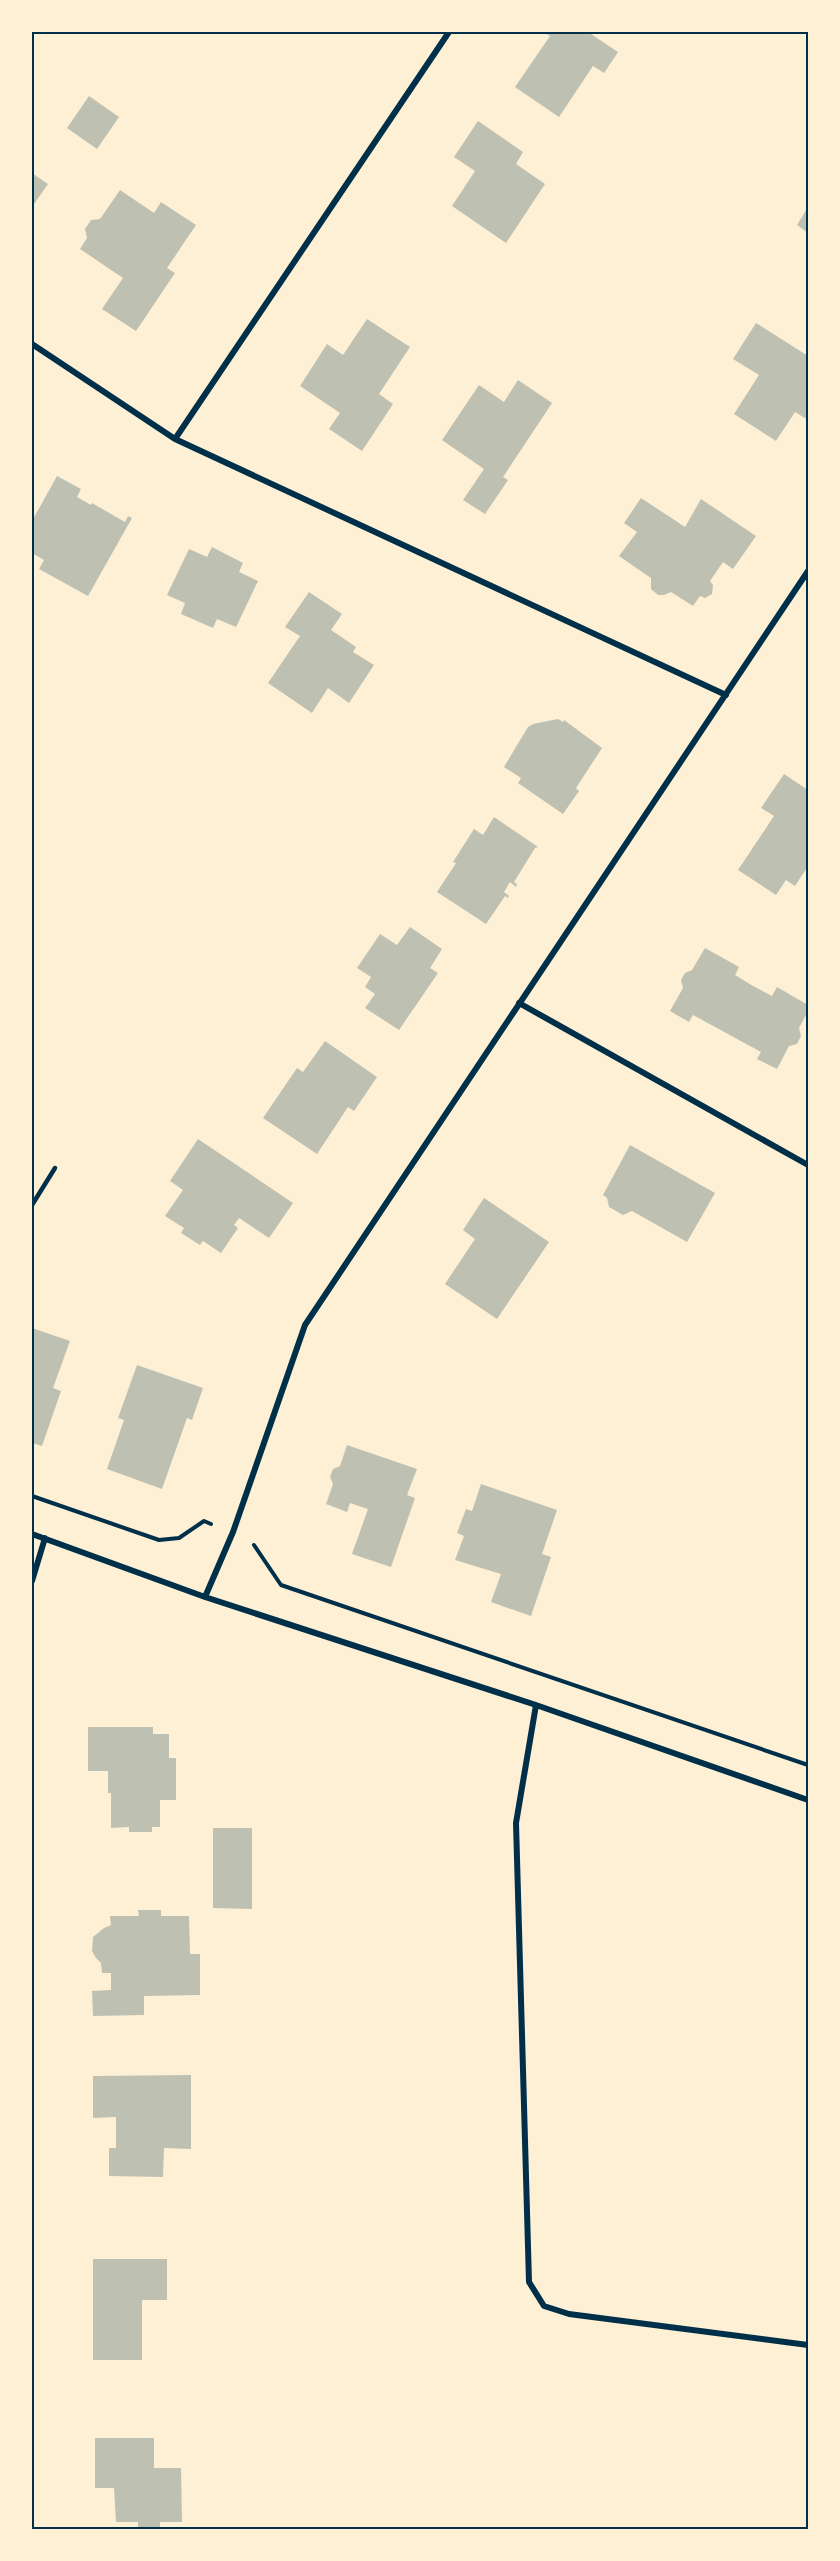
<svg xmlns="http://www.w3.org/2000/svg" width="840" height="2561" viewBox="0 0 840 2561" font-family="'Alegreya Sans',sans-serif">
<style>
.building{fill:#bec0b2}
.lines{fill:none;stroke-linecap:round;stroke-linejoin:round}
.path{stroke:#003049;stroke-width:4}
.service{stroke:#003049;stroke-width:4.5}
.minor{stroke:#003049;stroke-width:6}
.neatline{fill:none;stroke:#003049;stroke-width:2}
</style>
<rect width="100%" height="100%" fill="#fdf0d5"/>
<path class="building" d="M 543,32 L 588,32 L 618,52 L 604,73 L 593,66 L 559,117 L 515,87 L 550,36 Z
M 89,96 L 119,117 L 97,149 L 67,128 Z
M 478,121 L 523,152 L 516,164 L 545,184 L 506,243 L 452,206 L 475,171 L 454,157 Z
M 32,173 L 48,184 L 32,207 Z
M 120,190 L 154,213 L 161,202 L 196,225 L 167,268 L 175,273 L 136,331 L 102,309 L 123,278 L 80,249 L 87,238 L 85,229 L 91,220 L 100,219 Z
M 808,207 L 808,233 L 797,225 Z
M 367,319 L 410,347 L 379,394 L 393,404 L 362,451 L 329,429 L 340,413 L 300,386 L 327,344 L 343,355 Z
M 756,323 L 808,356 L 808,420 L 795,412 L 776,441 L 734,414 L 759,375 L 733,359 Z
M 518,380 L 552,403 L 503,477 L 508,480 L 485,514 L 463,500 L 484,469 L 442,440 L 479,385 L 504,402 Z
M 57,476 L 81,489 L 77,497 L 91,505 L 92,503 L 125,522 L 128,516 L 132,518 L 88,596 L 39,569 L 44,560 L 32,553 L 32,521 Z
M 641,498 L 685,527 L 701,499 L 756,536 L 733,569 L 723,562 L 710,581 L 713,585 L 712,594 L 705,598 L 700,596 L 693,606 L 671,592 L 664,595 L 658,595 L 651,589 L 651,578 L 619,556 L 637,532 L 624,523 Z
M 212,547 L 243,563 L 239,572 L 258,581 L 236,627 L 217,619 L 213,628 L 181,614 L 185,603 L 167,595 L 189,549 L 207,557 Z
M 309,592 L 342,614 L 331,630 L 356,647 L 353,652 L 374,665 L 349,703 L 328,688 L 312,713 L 268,683 L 300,636 L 285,627 Z
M 558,719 L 563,722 L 564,720 L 602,748 L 576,788 L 579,791 L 563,814 L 518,783 L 521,778 L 504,767 L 528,727 L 533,724 Z
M 784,774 L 808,790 L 808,866 L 795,886 L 786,880 L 776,895 L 738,870 L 774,816 L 761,808 Z
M 494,817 L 538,847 L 535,848 L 514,882 L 517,884 L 516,887 L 510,882 L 504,892 L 509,896 L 508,898 L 505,896 L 486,924 L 437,892 L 456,863 L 453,862 L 474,829 L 483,835 Z
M 410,927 L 442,949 L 430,968 L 438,973 L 399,1030 L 365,1008 L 375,994 L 365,987 L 371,977 L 357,968 L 380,934 L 397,945 Z
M 705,948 L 739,967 L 735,975 L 753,986 L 772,996 L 777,987 L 808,1005 L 808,1011 L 799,1028 L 801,1036 L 797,1044 L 789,1046 L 777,1069 L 757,1059 L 761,1052 L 693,1015 L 689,1022 L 670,1011 L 683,988 L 681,980 L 685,973 L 692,970 Z
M 325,1041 L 377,1077 L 354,1111 L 348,1107 L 317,1154 L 263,1118 L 297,1068 L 303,1072 Z
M 198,1139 L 293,1203 L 269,1238 L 239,1218 L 234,1225 L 238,1228 L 221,1253 L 203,1241 L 200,1245 L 181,1233 L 184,1228 L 165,1216 L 183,1190 L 170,1181 Z
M 630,1145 L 715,1193 L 687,1242 L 632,1211 L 623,1215 L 609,1207 L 607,1198 L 603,1195 Z
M 484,1198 L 549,1242 L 497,1319 L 445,1284 L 475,1239 L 463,1230 Z
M 32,1328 L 70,1341 L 53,1388 L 61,1391 L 42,1446 L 32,1443 Z
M 137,1365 L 203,1388 L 192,1420 L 187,1418 L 162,1489 L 107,1469 L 124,1420 L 118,1418 Z
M 347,1445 L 417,1469 L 407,1495 L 415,1498 L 391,1567 L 352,1554 L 368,1509 L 350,1503 L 347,1512 L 326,1504 L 333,1484 L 330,1477 L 333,1469 L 340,1466 Z
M 481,1484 L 557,1510 L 542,1554 L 551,1557 L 531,1616 L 491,1602 L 501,1574 L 455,1560 L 464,1536 L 457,1533 L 466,1509 L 472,1511 Z
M 88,1727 L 153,1727 L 153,1734 L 169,1734 L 169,1758 L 176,1758 L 176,1800 L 160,1800 L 160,1827 L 152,1827 L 152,1832 L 129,1832 L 129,1827 L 111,1828 L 111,1793 L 108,1793 L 108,1771 L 88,1771 Z
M 213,1828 L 252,1828 L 252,1909 L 213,1908 Z
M 138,1910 L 161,1910 L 161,1916 L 189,1916 L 190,1954 L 200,1954 L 200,1995 L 144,1996 L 144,2015 L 93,2016 L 92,1991 L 111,1990 L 111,1973 L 102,1973 L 101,1963 L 96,1958 L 92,1951 L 93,1937 L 104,1928 L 111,1925 L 110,1916 L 139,1916 Z
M 191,2075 L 191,2149 L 164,2148 L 163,2177 L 109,2176 L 109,2148 L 116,2148 L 116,2117 L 93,2118 L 93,2076 Z
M 93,2259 L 167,2259 L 167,2300 L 142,2300 L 142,2360 L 93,2360 Z
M 95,2438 L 154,2438 L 154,2468 L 181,2468 L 182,2522 L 160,2522 L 160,2528 L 138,2528 L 138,2522 L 116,2522 L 114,2488 L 95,2488 Z"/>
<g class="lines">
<path class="path" d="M 32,1496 L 159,1540 L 179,1538 L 204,1521 L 211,1524
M 254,1545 L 281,1585 L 808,1765"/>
<path class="service" d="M 32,1205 L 55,1168"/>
<path class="minor" d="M 32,344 L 175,439 L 726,695
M 175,439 L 449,32
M 519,1003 L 808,1165
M 32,1534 L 205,1597 L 536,1705 L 808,1800
M 32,1581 L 45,1538
M 205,1597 L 233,1532 L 305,1325 L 808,571
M 536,1705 L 516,1823 L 529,2282 L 544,2306 L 569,2314 L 808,2345"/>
</g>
<rect width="840" height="2561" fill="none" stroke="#fdf0d5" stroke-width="66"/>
<rect x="33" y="33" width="774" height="2495" class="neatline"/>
</svg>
